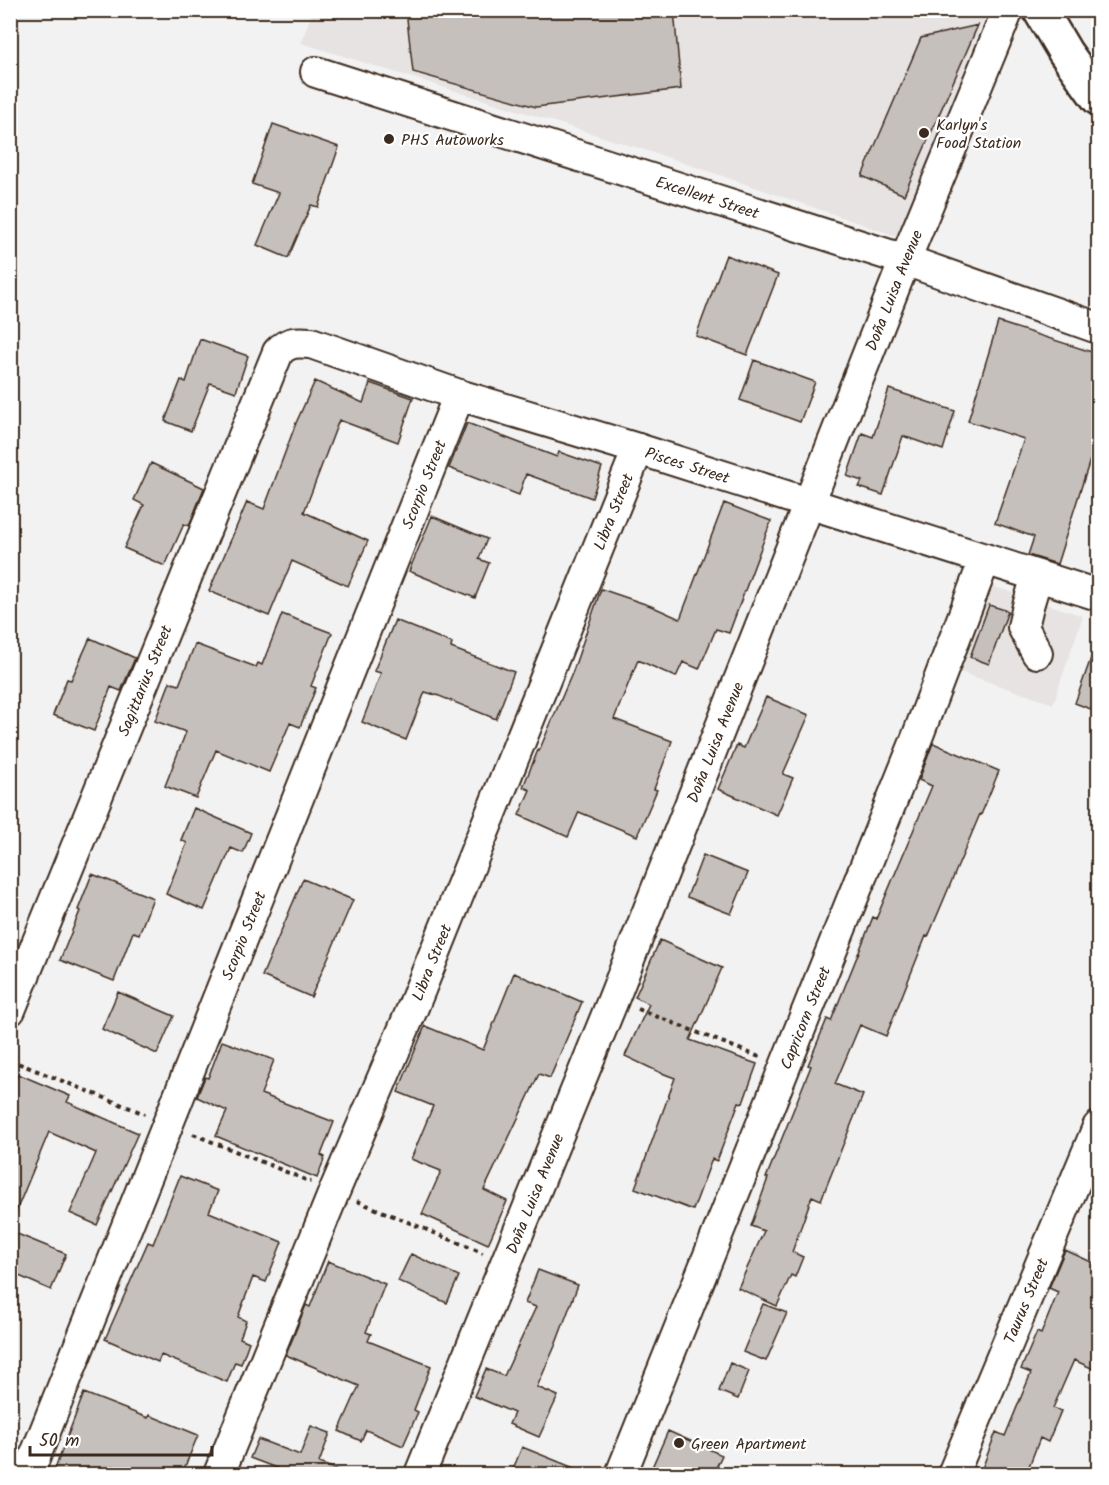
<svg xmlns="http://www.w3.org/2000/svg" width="1109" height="1485" viewBox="0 0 1109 1485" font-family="Kalam,sans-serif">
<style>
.built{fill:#e6e3e2}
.building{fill:#c6c0bd;stroke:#3b2a1e;stroke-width:1.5}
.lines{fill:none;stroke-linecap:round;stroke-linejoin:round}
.minor-casing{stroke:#3b2a1e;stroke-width:34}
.major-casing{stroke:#3b2a1e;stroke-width:38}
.path{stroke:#3b2a1e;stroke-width:4;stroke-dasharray:4.5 4.5;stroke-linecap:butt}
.minor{stroke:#fff;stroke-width:30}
.major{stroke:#fff;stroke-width:33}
.poi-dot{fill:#3b2a1e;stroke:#fff;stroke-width:2}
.labels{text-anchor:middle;stroke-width:4.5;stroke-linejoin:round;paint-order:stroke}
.poi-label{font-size:16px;fill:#3b2a1e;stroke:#fff;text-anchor:start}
.street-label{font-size:16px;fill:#3b2a1e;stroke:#fff}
</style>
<rect width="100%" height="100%" fill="#f3f2f2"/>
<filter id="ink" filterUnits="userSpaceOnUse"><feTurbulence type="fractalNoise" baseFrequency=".0167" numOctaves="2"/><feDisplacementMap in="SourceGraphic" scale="12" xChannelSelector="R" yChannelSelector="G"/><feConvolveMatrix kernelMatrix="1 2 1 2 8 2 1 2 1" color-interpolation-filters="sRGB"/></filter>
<g filter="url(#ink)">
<path class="built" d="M 313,10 L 987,11 L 899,237 L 670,158 L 301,43 Z
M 986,584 L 1083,616 L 1053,704 L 957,671 Z"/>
<path class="building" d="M 406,10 L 674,10 L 681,89 L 536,107 L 413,72 Z
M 978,25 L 904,195 L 862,176 L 921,38 Z
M 273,124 L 339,147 L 318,207 L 311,205 L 288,258 L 257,245 L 279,193 L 252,184 Z
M 726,255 L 778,275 L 747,355 L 696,336 Z
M 998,322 L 1098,354 L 1098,462 L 1090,460 L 1057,564 L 1028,555 L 1034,537 L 995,523 L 1024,439 L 968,421 Z
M 200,339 L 248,356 L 236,392 L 210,383 L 191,431 L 165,421 L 181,380 L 186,382 Z
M 754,360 L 815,382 L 800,422 L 740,400 Z
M 315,381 L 363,403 L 370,383 L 413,398 L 398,442 L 339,420 L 304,512 L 368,541 L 348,586 L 292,561 L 269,616 L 209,591 L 247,502 L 264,509 L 296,423 Z
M 889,389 L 955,411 L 943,450 L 903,436 L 883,495 L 859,487 L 862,481 L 847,476 L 862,433 L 873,437 Z
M 467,423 L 557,457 L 559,452 L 602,467 L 592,498 L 526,474 L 519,495 L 449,468 Z
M 151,463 L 204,488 L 189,526 L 184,524 L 165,566 L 124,548 L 144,505 L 134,500 Z
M 724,503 L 771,521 L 729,633 L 716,629 L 699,669 L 683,662 L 676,677 L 638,660 L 614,719 L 672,741 L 654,789 L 657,790 L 637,836 L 579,812 L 568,837 L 519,815 L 530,790 L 523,787 L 538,750 L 539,751 L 573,671 L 601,589 L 651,606 L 680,619 Z
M 432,516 L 487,539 L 479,559 L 489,563 L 475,598 L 409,571 Z
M 989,605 L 1008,611 L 989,664 L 970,657 Z
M 282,614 L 332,633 L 311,686 L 316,688 L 300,727 L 290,723 L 269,772 L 216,750 L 196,798 L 165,786 L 186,732 L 155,721 L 170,682 L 179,685 L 195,644 L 256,667 L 258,663 L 262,665 Z
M 395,620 L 452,643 L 451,648 L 514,672 L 496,719 L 432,693 L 432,694 L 425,692 L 406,740 L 362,722 L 381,673 L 374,671 Z
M 90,638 L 135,658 L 121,691 L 111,687 L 94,731 L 53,715 L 67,679 L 71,680 Z
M 1096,644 L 1098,645 L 1098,712 L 1075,703 Z
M 766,697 L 809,715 L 783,774 L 793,778 L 777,815 L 718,789 L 737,745 L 744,748 Z
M 933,743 L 999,771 L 981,815 L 980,814 L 928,937 L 926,936 L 886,1036 L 860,1025 L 835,1084 L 863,1095 L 821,1200 L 812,1196 L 792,1252 L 803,1257 L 795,1277 L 791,1275 L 777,1306 L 738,1288 L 764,1231 L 751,1226 L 768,1178 L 766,1178 L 811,1066 L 808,1065 L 827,1019 L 831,1021 L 873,917 L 876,919 L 932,786 L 919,780 Z
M 194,808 L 251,833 L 243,853 L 231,848 L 204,910 L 166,894 L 187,843 L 181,840 Z
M 703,855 L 748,873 L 731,914 L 687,897 Z
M 92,874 L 153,898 L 139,934 L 133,932 L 114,981 L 60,960 L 80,911 L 78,910 Z
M 303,879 L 353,900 L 311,997 L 262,976 Z
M 660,940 L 722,968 L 690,1040 L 757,1064 L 743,1103 L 739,1102 L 717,1161 L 712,1159 L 693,1210 L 635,1188 L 675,1078 L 659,1072 L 625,1056 L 649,1004 L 635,997 Z
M 514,973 L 582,1002 L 550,1078 L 539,1074 L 484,1190 L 507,1201 L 488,1244 L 422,1214 L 441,1171 L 411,1159 L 433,1106 L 398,1092 L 425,1026 L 483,1050 Z
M 118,992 L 174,1016 L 157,1054 L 102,1029 Z
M 222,1041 L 274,1060 L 261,1094 L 334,1122 L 321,1155 L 325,1157 L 317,1178 L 216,1136 L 227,1111 L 197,1097 L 205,1077 L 208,1078 Z
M 18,1074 L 70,1096 L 67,1102 L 138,1133 L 97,1225 L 70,1213 L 96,1153 L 49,1132 L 10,1226 L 10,1092 Z
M 180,1176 L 218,1191 L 209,1212 L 282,1242 L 266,1282 L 253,1277 L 238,1317 L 246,1321 L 240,1338 L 249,1342 L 241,1364 L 235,1362 L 227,1382 L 161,1355 L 158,1362 L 105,1339 L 148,1242 L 153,1244 Z
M 10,1231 L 66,1254 L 51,1290 L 10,1272 Z
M 1065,1250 L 1098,1265 L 1098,1371 L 1074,1360 L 1053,1408 L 1061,1411 L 1048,1442 L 1040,1438 L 1026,1474 L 980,1474 L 996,1432 L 1005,1436 L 1031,1373 L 1021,1369 L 1037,1332 L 1041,1334 L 1058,1292 L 1049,1288 Z
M 411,1254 L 459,1276 L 447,1303 L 398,1281 Z
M 328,1261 L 385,1284 L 366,1332 L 371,1334 L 368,1341 L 431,1366 L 414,1410 L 418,1412 L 403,1446 L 366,1430 L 361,1441 L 339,1431 L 359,1386 L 286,1355 L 306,1305 L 310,1307 Z
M 538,1270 L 578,1285 L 555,1346 L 537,1387 L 558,1396 L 539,1437 L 509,1424 L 514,1413 L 474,1396 L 486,1369 L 504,1376 L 536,1307 L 525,1303 Z
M 763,1304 L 787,1313 L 766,1361 L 743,1352 Z
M 730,1363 L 749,1371 L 738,1399 L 719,1391 Z
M 84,1393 L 148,1418 L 149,1415 L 198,1435 L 182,1474 L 133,1474 L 112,1466 L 108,1474 L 53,1474 Z
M 311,1426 L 330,1433 L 319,1463 L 346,1473 L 346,1474 L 292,1474 L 250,1458 L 258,1439 L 300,1455 Z
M 668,1431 L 722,1455 L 713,1474 L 649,1474 Z
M 522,1447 L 589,1474 L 511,1474 Z"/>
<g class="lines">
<g class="minor-casing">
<g id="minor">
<path id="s1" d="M 316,72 L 905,260 L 1098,328"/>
<path d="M 1037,653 L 1023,627 L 1028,606 L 1037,576"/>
<path id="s2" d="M 10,1010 L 278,352 C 288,341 298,342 311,343 L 459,395 L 638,449 L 1098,595"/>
<path id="s3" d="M 28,1474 L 459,395"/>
<path id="s4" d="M 219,1474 L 334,1192 L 413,1007 L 638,449"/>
<path id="s5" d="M 420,1474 L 613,1000 L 905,260 L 1008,10"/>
<path id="s6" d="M 621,1474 L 915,743 L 985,559"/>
<path id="s7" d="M 953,1474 L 1098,1127"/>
</g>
</g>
<g class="major-casing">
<path id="major" d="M 1040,10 L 1065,52 L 1098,98"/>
</g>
<path class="path" d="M 638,1009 L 762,1058
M 10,1060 L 145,1114
M 193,1134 L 311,1182
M 357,1201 L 483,1253"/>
<use href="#minor" class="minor"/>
<use href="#major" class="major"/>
</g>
</g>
<g class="poi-dot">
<circle cx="924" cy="133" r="6"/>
<circle cx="389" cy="139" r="6"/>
<circle cx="679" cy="1443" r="6"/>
</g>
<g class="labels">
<g class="poi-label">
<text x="936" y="130">Karlyn's<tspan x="936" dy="18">Food Station</tspan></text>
<text x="401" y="145">PHS Autoworks</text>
<text x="691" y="1449">Green Apartment</text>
</g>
<g class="street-label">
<text dy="6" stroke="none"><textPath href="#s1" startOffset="411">Excellent Street</textPath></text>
<text dy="6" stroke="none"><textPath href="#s5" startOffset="1275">Doña Luisa Avenue</textPath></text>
<text dy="6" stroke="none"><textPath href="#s2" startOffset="1142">Pisces Street</textPath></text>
<text dy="6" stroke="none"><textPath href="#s3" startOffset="1066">Scorpio Street</textPath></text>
<text dy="6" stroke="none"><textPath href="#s4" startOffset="1040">Libra Street</textPath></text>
<text dy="6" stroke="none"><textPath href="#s2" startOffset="356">Sagittarius Street</textPath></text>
<text dy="6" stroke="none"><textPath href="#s5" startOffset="789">Doña Luisa Avenue</textPath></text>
<text dy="6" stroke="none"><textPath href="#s3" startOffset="580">Scorpio Street</textPath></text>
<text dy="6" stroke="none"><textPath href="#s4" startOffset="554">Libra Street</textPath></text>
<text dy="6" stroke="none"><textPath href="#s6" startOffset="492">Capricorn Street</textPath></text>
<text dy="6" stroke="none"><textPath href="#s5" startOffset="303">Doña Luisa Avenue</textPath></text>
<text dy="6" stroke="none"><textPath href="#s7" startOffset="188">Taurus Street</textPath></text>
</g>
</g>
<rect width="1109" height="1485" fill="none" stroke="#fff" stroke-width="36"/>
<rect x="18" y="18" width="1073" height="1449" fill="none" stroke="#3b2a1e" stroke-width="2" filter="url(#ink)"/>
<path d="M30 1446v9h182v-9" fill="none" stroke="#3b2a1e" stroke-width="3"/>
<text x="39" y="1446" font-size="18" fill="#3b2a1e" stroke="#ffffff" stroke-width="4.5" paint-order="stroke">50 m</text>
</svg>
